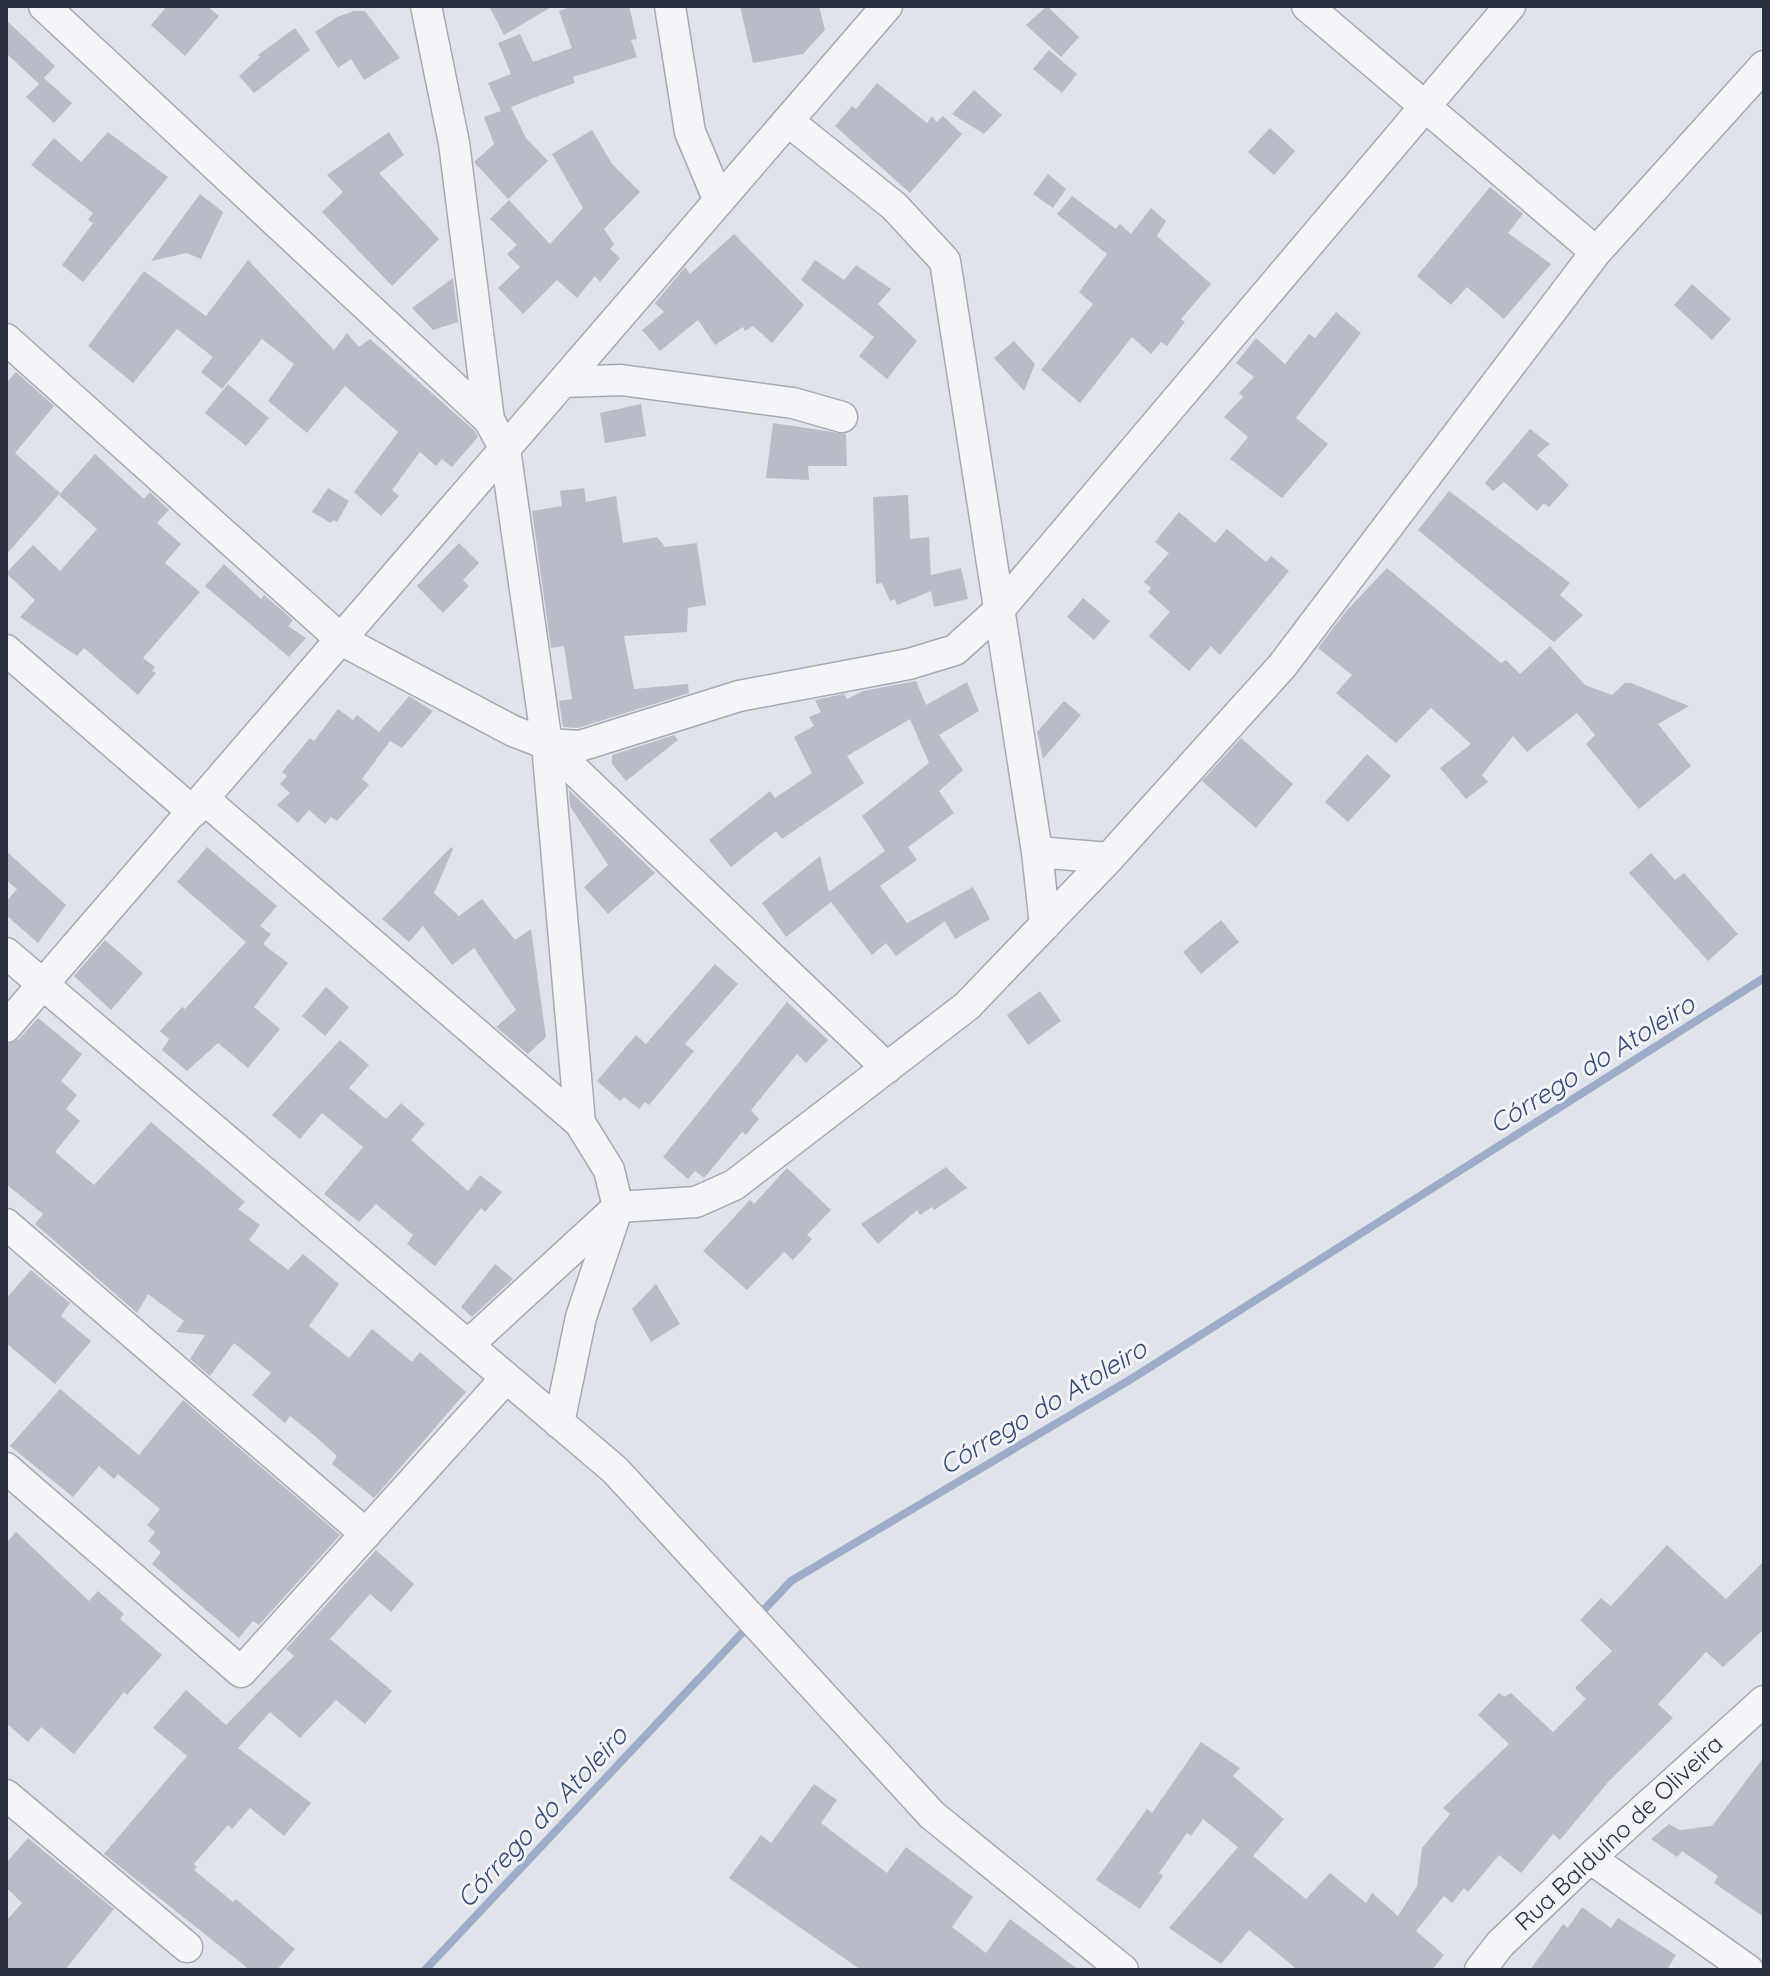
<svg xmlns="http://www.w3.org/2000/svg" width="1770" height="1976" viewBox="0 0 1770 1976" font-family="Quicksand,sans-serif">
<style>
.lines{fill:none;stroke-linecap:round;stroke-linejoin:round}
.stream{stroke:#9dacc9;stroke-width:8}
.building{fill:#b9bcc6}
.minor-casing{stroke:#a6a9b4;stroke-width:33}
.minor{stroke:#f4f5f8;stroke-width:30}
.labels{text-anchor:middle;stroke-width:6;stroke-linejoin:round;paint-order:stroke}
.street-label{font-size:24px;fill:#2a2f41;stroke:#f1f3f7}
.water-label{font-size:26px;font-style:italic;fill:#354874;stroke:#f1f3f7}
</style>
<rect width="100%" height="100%" fill="#e1e3ea"/>
<g class="lines">
<path class="stream" d="M 425,1970 L 791,1581 L 1128,1381 L 1764,978"/>
</g>
<path class="building" d="M 167,6 L 207,6 L 219,16 L 185,56 L 151,25 Z
M 489,6 L 553,6 L 504,35 Z
M 572,6 L 629,6 L 637,39 L 631,40 L 637,57 L 573,77 L 575,83 L 541,95 L 511,107 L 526,138 L 548,161 L 508,199 L 474,162 L 494,144 L 484,117 L 501,111 L 488,83 L 511,74 L 498,43 L 520,34 L 533,62 L 572,48 L 559,11 Z
M 740,6 L 819,6 L 825,30 L 803,54 L 753,63 Z
M 1047,6 L 1079,37 L 1061,57 L 1026,25 Z
M 354,11 L 365,11 L 400,58 L 364,80 L 351,59 L 338,68 L 315,32 L 337,17 Z
M 6,20 L 55,66 L 44,78 L 72,103 L 54,123 L 26,97 L 39,84 L 6,53 Z
M 295,28 L 310,50 L 254,93 L 239,76 L 260,57 L 258,55 Z
M 1049,50 L 1077,74 L 1062,93 L 1033,69 Z
M 877,83 L 927,123 L 932,116 L 937,122 L 943,116 L 962,134 L 910,193 L 835,126 L 852,106 L 856,109 Z
M 974,90 L 1002,115 L 984,134 L 952,114 Z
M 1270,128 L 1295,151 L 1274,175 L 1248,152 Z
M 592,130 L 612,164 L 640,192 L 604,229 L 614,244 L 610,249 L 620,258 L 600,282 L 595,276 L 577,298 L 557,280 L 523,314 L 498,288 L 520,267 L 507,254 L 517,245 L 490,219 L 509,200 L 550,244 L 583,208 L 552,154 Z
M 108,132 L 168,177 L 83,282 L 62,265 L 93,223 L 88,220 L 93,213 L 31,165 L 54,138 L 81,162 Z
M 389,132 L 404,155 L 379,173 L 439,239 L 392,286 L 322,212 L 343,192 L 327,175 Z
M 1048,174 L 1066,189 L 1053,208 L 1033,194 Z
M 1490,187 L 1523,214 L 1508,233 L 1551,264 L 1504,319 L 1467,287 L 1451,305 L 1417,276 Z
M 200,194 L 223,212 L 201,259 L 187,253 L 151,261 Z
M 1072,196 L 1116,229 L 1120,224 L 1131,234 L 1151,208 L 1166,221 L 1157,236 L 1211,284 L 1181,319 L 1185,322 L 1167,346 L 1161,342 L 1151,354 L 1132,337 L 1080,403 L 1041,370 L 1093,304 L 1079,292 L 1107,254 L 1057,214 Z
M 734,234 L 804,305 L 772,343 L 753,326 L 745,331 L 743,327 L 715,345 L 698,320 L 660,351 L 642,330 L 664,312 L 655,303 L 685,267 L 690,274 Z
M 248,260 L 334,350 L 347,333 L 359,347 L 370,339 L 475,431 L 478,437 L 452,467 L 442,459 L 436,466 L 420,452 L 392,490 L 399,496 L 381,516 L 354,492 L 398,432 L 345,386 L 307,433 L 268,401 L 294,364 L 262,339 L 222,389 L 201,372 L 213,357 L 177,329 L 133,383 L 88,346 L 144,271 L 206,316 Z
M 815,260 L 844,280 L 856,265 L 891,289 L 878,304 L 917,341 L 887,379 L 859,356 L 874,337 L 801,280 Z
M 453,278 L 458,322 L 433,330 L 412,308 Z
M 1692,284 L 1731,319 L 1712,340 L 1674,305 Z
M 1336,312 L 1361,333 L 1296,418 L 1328,444 L 1282,498 L 1230,459 L 1248,437 L 1224,417 L 1243,397 L 1239,393 L 1254,377 L 1236,363 L 1256,338 L 1285,364 L 1309,334 L 1315,338 Z
M 1014,341 L 1035,364 L 1024,391 L 994,358 Z
M 16,372 L 54,406 L 15,453 L 60,493 L 6,555 L 6,383 Z
M 228,384 L 269,418 L 246,446 L 205,413 Z
M 641,404 L 646,436 L 605,443 L 600,413 Z
M 773,423 L 846,434 L 847,466 L 808,466 L 809,480 L 766,478 Z
M 1530,429 L 1550,444 L 1537,455 L 1569,485 L 1549,507 L 1544,503 L 1537,511 L 1504,482 L 1493,491 L 1485,483 Z
M 95,454 L 144,499 L 150,492 L 169,510 L 157,523 L 181,544 L 165,563 L 200,592 L 143,658 L 155,667 L 152,671 L 156,673 L 138,695 L 84,648 L 77,656 L 20,617 L 35,600 L 6,573 L 33,545 L 60,571 L 97,529 L 59,495 Z
M 328,488 L 349,501 L 337,522 L 333,520 L 331,523 L 312,512 Z
M 584,488 L 586,502 L 616,496 L 623,543 L 657,537 L 665,547 L 697,543 L 706,605 L 688,608 L 687,632 L 624,636 L 634,689 L 688,684 L 689,693 L 578,728 L 563,727 L 559,701 L 572,699 L 564,646 L 551,648 L 532,511 L 562,506 L 560,491 Z
M 1449,491 L 1570,583 L 1560,595 L 1583,615 L 1554,642 L 1418,530 Z
M 908,495 L 910,539 L 929,537 L 931,575 L 961,568 L 968,599 L 934,607 L 931,591 L 897,605 L 895,599 L 890,601 L 882,583 L 876,584 L 873,497 Z
M 1179,512 L 1215,543 L 1227,529 L 1266,562 L 1271,556 L 1289,571 L 1220,655 L 1211,646 L 1189,671 L 1149,636 L 1170,612 L 1148,592 L 1151,588 L 1144,582 L 1169,553 L 1155,542 Z
M 459,543 L 479,563 L 463,580 L 469,586 L 443,613 L 417,586 Z
M 224,564 L 261,599 L 264,595 L 293,620 L 288,626 L 306,638 L 289,657 L 205,586 Z
M 1387,568 L 1501,663 L 1506,660 L 1520,674 L 1550,646 L 1585,685 L 1612,695 L 1625,683 L 1631,683 L 1689,706 L 1658,724 L 1691,766 L 1639,809 L 1586,744 L 1595,735 L 1577,713 L 1527,752 L 1513,736 L 1482,775 L 1488,782 L 1466,799 L 1440,768 L 1471,744 L 1431,708 L 1396,743 L 1336,693 L 1352,675 L 1318,648 L 1347,610 Z
M 1083,598 L 1110,621 L 1094,640 L 1067,617 Z
M 916,681 L 926,705 L 967,682 L 979,711 L 939,735 L 963,770 L 939,791 L 954,813 L 908,847 L 917,860 L 880,886 L 907,923 L 973,887 L 990,919 L 955,939 L 945,921 L 896,956 L 886,943 L 872,955 L 831,902 L 786,937 L 762,903 L 820,856 L 829,892 L 885,851 L 862,816 L 929,763 L 910,719 L 847,756 L 864,783 L 782,839 L 776,831 L 731,867 L 709,840 L 770,791 L 775,798 L 812,773 L 794,737 L 814,726 L 809,717 L 821,712 L 815,700 L 844,694 L 847,699 L 863,691 Z
M 409,696 L 433,711 L 402,748 L 390,741 L 362,779 L 369,785 L 337,821 L 331,817 L 325,824 L 309,810 L 298,823 L 277,805 L 290,793 L 280,784 L 287,776 L 282,772 L 310,738 L 314,741 L 338,709 L 353,720 L 357,715 L 379,732 Z
M 1064,701 L 1081,715 L 1043,759 L 1037,732 Z
M 674,735 L 678,740 L 626,781 L 612,764 L 612,755 Z
M 1241,738 L 1293,784 L 1256,828 L 1202,781 Z
M 1367,754 L 1391,776 L 1348,822 L 1325,802 Z
M 569,790 L 655,873 L 608,914 L 584,887 L 608,865 L 570,806 Z
M 207,847 L 277,906 L 260,926 L 271,934 L 263,944 L 288,963 L 254,1007 L 280,1029 L 248,1068 L 218,1043 L 187,1071 L 162,1050 L 169,1039 L 160,1031 L 182,1007 L 185,1009 L 246,942 L 177,882 Z
M 451,847 L 453,849 L 434,893 L 459,916 L 482,899 L 515,940 L 531,929 L 546,1037 L 528,1054 L 496,1027 L 516,1010 L 474,948 L 452,965 L 423,926 L 409,942 L 382,919 Z
M 6,851 L 66,905 L 38,943 L 6,915 L 6,902 L 17,889 L 6,880 Z
M 1651,853 L 1675,880 L 1684,873 L 1738,934 L 1708,961 L 1629,873 Z
M 1221,920 L 1239,942 L 1201,974 L 1183,952 Z
M 105,940 L 143,973 L 111,1010 L 74,976 Z
M 715,964 L 738,984 L 685,1044 L 694,1051 L 649,1105 L 645,1102 L 639,1109 L 624,1097 L 620,1101 L 597,1081 L 636,1035 L 646,1044 Z
M 326,987 L 349,1007 L 325,1036 L 302,1016 Z
M 1040,991 L 1061,1021 L 1028,1045 L 1007,1015 Z
M 787,1002 L 828,1040 L 806,1063 L 797,1054 L 751,1110 L 759,1119 L 746,1135 L 742,1132 L 704,1178 L 695,1171 L 688,1179 L 663,1157 Z
M 38,1018 L 82,1054 L 61,1081 L 77,1095 L 66,1109 L 80,1121 L 55,1152 L 94,1185 L 151,1122 L 245,1202 L 238,1209 L 260,1225 L 249,1240 L 288,1270 L 303,1254 L 339,1284 L 309,1326 L 349,1358 L 372,1329 L 412,1362 L 420,1352 L 466,1392 L 374,1498 L 332,1464 L 337,1456 L 315,1436 L 290,1416 L 285,1423 L 252,1395 L 271,1373 L 234,1343 L 210,1376 L 190,1359 L 205,1335 L 176,1332 L 184,1321 L 148,1294 L 137,1313 L 35,1224 L 43,1214 L 6,1184 L 6,1045 L 19,1039 Z
M 340,1040 L 369,1065 L 349,1088 L 386,1119 L 401,1103 L 425,1124 L 411,1140 L 468,1191 L 480,1175 L 502,1192 L 485,1212 L 481,1208 L 435,1266 L 407,1244 L 413,1235 L 376,1204 L 359,1222 L 324,1194 L 363,1147 L 322,1113 L 300,1139 L 272,1115 Z
M 946,1167 L 967,1188 L 934,1210 L 932,1207 L 920,1215 L 917,1210 L 878,1244 L 861,1224 Z
M 787,1168 L 831,1210 L 807,1235 L 812,1239 L 793,1260 L 784,1252 L 747,1290 L 703,1251 L 750,1200 L 754,1204 Z
M 495,1264 L 513,1279 L 472,1317 L 461,1307 Z
M 31,1270 L 70,1303 L 61,1316 L 91,1341 L 55,1384 L 6,1343 L 6,1299 Z
M 656,1284 L 680,1324 L 651,1342 L 632,1309 Z
M 60,1389 L 139,1455 L 183,1400 L 340,1535 L 259,1625 L 253,1621 L 239,1638 L 152,1564 L 161,1552 L 148,1541 L 155,1532 L 147,1525 L 160,1509 L 118,1474 L 114,1479 L 99,1466 L 73,1497 L 10,1446 Z
M 16,1532 L 89,1601 L 98,1591 L 124,1614 L 120,1619 L 162,1655 L 127,1695 L 124,1692 L 74,1754 L 41,1727 L 28,1742 L 6,1723 L 6,1543 Z
M 1667,1545 L 1726,1599 L 1764,1561 L 1764,1629 L 1723,1667 L 1706,1652 L 1658,1704 L 1673,1718 L 1609,1781 L 1560,1840 L 1553,1834 L 1521,1873 L 1499,1855 L 1468,1892 L 1464,1888 L 1452,1903 L 1444,1896 L 1416,1931 L 1444,1955 L 1432,1970 L 1298,1970 L 1249,1930 L 1221,1964 L 1169,1928 L 1238,1847 L 1203,1819 L 1191,1836 L 1187,1833 L 1159,1873 L 1163,1876 L 1140,1909 L 1096,1880 L 1147,1809 L 1152,1813 L 1201,1742 L 1240,1768 L 1233,1776 L 1284,1819 L 1253,1856 L 1306,1899 L 1330,1873 L 1366,1903 L 1372,1893 L 1398,1916 L 1417,1886 L 1422,1848 L 1450,1814 L 1443,1808 L 1509,1744 L 1478,1715 L 1499,1693 L 1504,1697 L 1511,1693 L 1553,1732 L 1586,1699 L 1575,1688 L 1612,1651 L 1580,1620 L 1601,1598 L 1611,1606 Z
M 376,1550 L 414,1584 L 391,1612 L 370,1594 L 330,1639 L 392,1691 L 365,1724 L 336,1700 L 300,1738 L 270,1712 L 238,1748 L 311,1803 L 284,1836 L 250,1808 L 232,1829 L 228,1825 L 194,1864 L 197,1867 L 194,1870 L 233,1902 L 236,1899 L 295,1949 L 277,1970 L 250,1970 L 104,1854 L 187,1756 L 153,1728 L 186,1690 L 226,1725 L 294,1656 L 286,1649 Z
M 1764,1757 L 1764,1917 L 1714,1883 L 1718,1876 L 1682,1851 L 1677,1857 L 1651,1839 L 1669,1824 L 1680,1830 L 1712,1826 Z
M 814,1784 L 837,1800 L 821,1823 L 887,1873 L 906,1847 L 973,1897 L 952,1927 L 986,1953 L 1010,1919 L 1079,1970 L 861,1970 L 729,1878 L 761,1835 L 771,1843 Z
M 28,1838 L 114,1909 L 65,1970 L 6,1970 L 6,1921 L 22,1903 L 6,1887 L 6,1863 Z
M 1582,1907 L 1611,1928 L 1618,1918 L 1676,1955 L 1667,1970 L 1530,1970 L 1563,1924 L 1568,1928 Z"/>
<g class="lines">
<g class="minor-casing">
<path id="minor" d="M 44,6 L 489,420 L 505,449 L 547,744 L 580,1123 L 609,1170 L 618,1207 L 581,1317 L 559,1423
M 426,6 L 454,143 L 489,420
M 670,6 L 690,132 L 719,201
M 1307,6 L 1596,252 L 1764,66
M 788,121 L 894,206 L 945,261 L 1037,852 L 1045,925
M 6,339 L 343,641 L 513,731 L 547,744 L 580,746 L 739,696 L 909,664 L 955,650 L 998,611 L 1510,6
M 563,382 L 621,380 L 793,403 L 842,417
M 6,650 L 193,812
M 547,744 L 887,1068
M 204,799 L 580,1123
M 1037,852 L 1109,858
M 6,953 L 615,1470 L 932,1815 L 1123,1970
M 6,1027 L 887,6
M 6,1224 L 366,1534
M 468,1345 L 618,1207 L 696,1202 L 734,1185 L 967,1006 L 1109,858 L 1282,666 L 1596,252
M 6,1468 L 241,1672 L 506,1378
M 6,1795 L 187,1947
M 1590,1858 L 1748,1970
M 1480,1970 L 1500,1944 L 1590,1858 L 1764,1701"/>
</g>
<use href="#minor" class="minor"/>
</g>
<g class="labels">
<g class="street-label">
<text transform="translate(1619 1833) rotate(-43)" y="8">Rua Balduíno de Oliveira</text>
</g>
<g class="water-label">
<text transform="translate(1592 1064) rotate(-32)" y="9">Córrego do Atoleiro</text>
<text transform="translate(1043 1407) rotate(-31)" y="9">Córrego do Atoleiro</text>
<text transform="translate(542 1817) rotate(-47)" y="9">Córrego do Atoleiro</text>
</g>
</g>
<rect width="1770" height="1976" fill="none" stroke="#2a2f41" stroke-width="16"/>
</svg>
